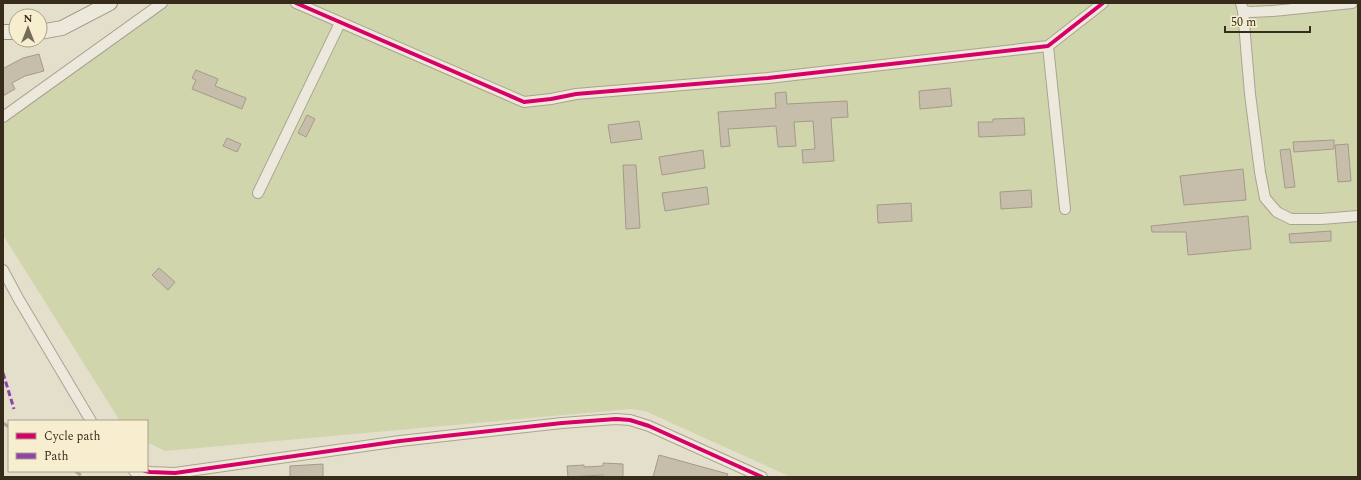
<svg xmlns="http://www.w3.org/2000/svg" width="1361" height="480" viewBox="0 0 1361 480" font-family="Spectral,serif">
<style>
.green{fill:#d0d5ac}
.building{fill:#c7bdab;stroke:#a49a8a}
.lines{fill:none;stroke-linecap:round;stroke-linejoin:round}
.street-casing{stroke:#a9a394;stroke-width:12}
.secondary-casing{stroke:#989284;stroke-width:16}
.street{stroke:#ece8dc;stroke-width:10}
.secondary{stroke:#ece8dc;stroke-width:14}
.rail{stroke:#aaa79d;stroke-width:3;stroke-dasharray:7 7;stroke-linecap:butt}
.quiet{stroke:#8e44ad;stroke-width:3;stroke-dasharray:6 3;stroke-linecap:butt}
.cycleway-casing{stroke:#f6eecf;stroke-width:6}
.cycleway{stroke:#d6006c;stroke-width:4}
</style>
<rect width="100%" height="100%" fill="#e4dfca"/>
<path class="green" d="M 154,3 L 1358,3 L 1358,477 L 791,477 L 645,411 L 631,409 L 165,451 L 147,442 L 147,421 L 120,421 L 3,235 L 3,123 Z"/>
<path class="building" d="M 39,54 L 44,71 L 25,76 L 12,83 L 15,89 L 3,96 L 3,67 L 4,68 L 23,58 Z
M 196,70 L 218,79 L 215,86 L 246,98 L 242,109 L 192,89 L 196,80 L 192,78 Z
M 950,88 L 952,106 L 920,109 L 919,91 Z
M 786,92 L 787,104 L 847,101 L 848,117 L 831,118 L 834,161 L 803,163 L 802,150 L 815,149 L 813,121 L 794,122 L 796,146 L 778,147 L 776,126 L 728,129 L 730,146 L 721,147 L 718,112 L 776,108 L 775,93 Z
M 307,115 L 315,119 L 306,137 L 298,133 Z
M 1024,118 L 1025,135 L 979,137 L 978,122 L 993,122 L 993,119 Z
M 639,121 L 642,139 L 611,143 L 608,125 Z
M 227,138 L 241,144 L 237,152 L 223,146 Z
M 1334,140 L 1334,149 L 1294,152 L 1293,142 Z
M 1348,144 L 1351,181 L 1338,182 L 1335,145 Z
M 1290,149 L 1295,187 L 1285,188 L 1280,150 Z
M 703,150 L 705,168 L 662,175 L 659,157 Z
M 623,165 L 636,165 L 640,228 L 626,229 Z
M 1243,169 L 1246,200 L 1184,205 L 1180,176 Z
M 707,187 L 709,204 L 665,211 L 662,193 Z
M 1031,190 L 1032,207 L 1001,209 L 1000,192 Z
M 911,203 L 912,221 L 878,223 L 877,205 Z
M 1248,216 L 1251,249 L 1188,255 L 1186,232 L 1152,232 L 1151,226 Z
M 1331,231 L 1331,241 L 1290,243 L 1289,234 Z
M 159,268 L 175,282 L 168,290 L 152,275 Z
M 659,455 L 728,474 L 727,477 L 653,477 Z
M 603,463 L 623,464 L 623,477 L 603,477 L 603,475 L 568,477 L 567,466 L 584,465 L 584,467 L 603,466 Z
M 323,464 L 323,477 L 290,477 L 290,466 Z"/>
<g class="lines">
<g class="street-casing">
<path id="street" d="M 296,3 L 524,102 L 551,99 L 576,94 L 768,78 L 1048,46 L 1103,3
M 1241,3 L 1243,11 L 1251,12 L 1273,11 L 1352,3
M 1243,11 L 1250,94 L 1260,172 L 1265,198 L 1277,212 L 1291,219 L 1321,219 L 1358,216
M 1048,46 L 1065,209
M 3,117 L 162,3
M 258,193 L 340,23
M 3,270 L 18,298 L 91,421
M 134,471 L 142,477
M 145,471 L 150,472 L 175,473 L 400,441 L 562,423 L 616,419 L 630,420 L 649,426 L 762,477"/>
</g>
<g class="secondary-casing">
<path id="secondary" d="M 3,32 L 16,32
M 40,32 L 62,28 L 110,3"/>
</g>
<use href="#street" class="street"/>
<use href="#secondary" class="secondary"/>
<path class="rail" d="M 3,423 L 9,427
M 75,471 L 84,477"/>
<path class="quiet" d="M 3,373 L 14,409"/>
<g class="cycleway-casing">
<path id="cycleway" d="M 296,3 L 524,102 L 551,99 L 576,94 L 768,78 L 1048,46 L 1103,3
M 145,471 L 150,472 L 175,473 L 400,441 L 562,423 L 616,419 L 630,420 L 649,426 L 762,477"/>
</g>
<use href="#cycleway" class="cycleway"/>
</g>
<rect width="1361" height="480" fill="none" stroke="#372c1c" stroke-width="8"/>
<rect x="8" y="420" width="140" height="52" fill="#f6eecf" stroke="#aaa087"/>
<rect x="16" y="433" width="20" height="6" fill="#d6006c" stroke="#aaa087"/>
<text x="44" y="440" font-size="12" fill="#372c1c">Cycle path</text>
<rect x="16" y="453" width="20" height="6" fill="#8e44ad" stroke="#aaa087"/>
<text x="44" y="460" font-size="12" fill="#372c1c">Path</text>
<g transform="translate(28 28)"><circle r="19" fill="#f6eecf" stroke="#aaa087"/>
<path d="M0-3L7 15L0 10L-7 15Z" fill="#746b59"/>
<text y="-6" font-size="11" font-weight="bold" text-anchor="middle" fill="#372c1c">N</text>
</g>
<path d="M1225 26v6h85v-6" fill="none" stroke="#372c1c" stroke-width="2"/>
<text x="1231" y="26" font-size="12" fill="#372c1c" stroke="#f6eecf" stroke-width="3" paint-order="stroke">50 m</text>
</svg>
